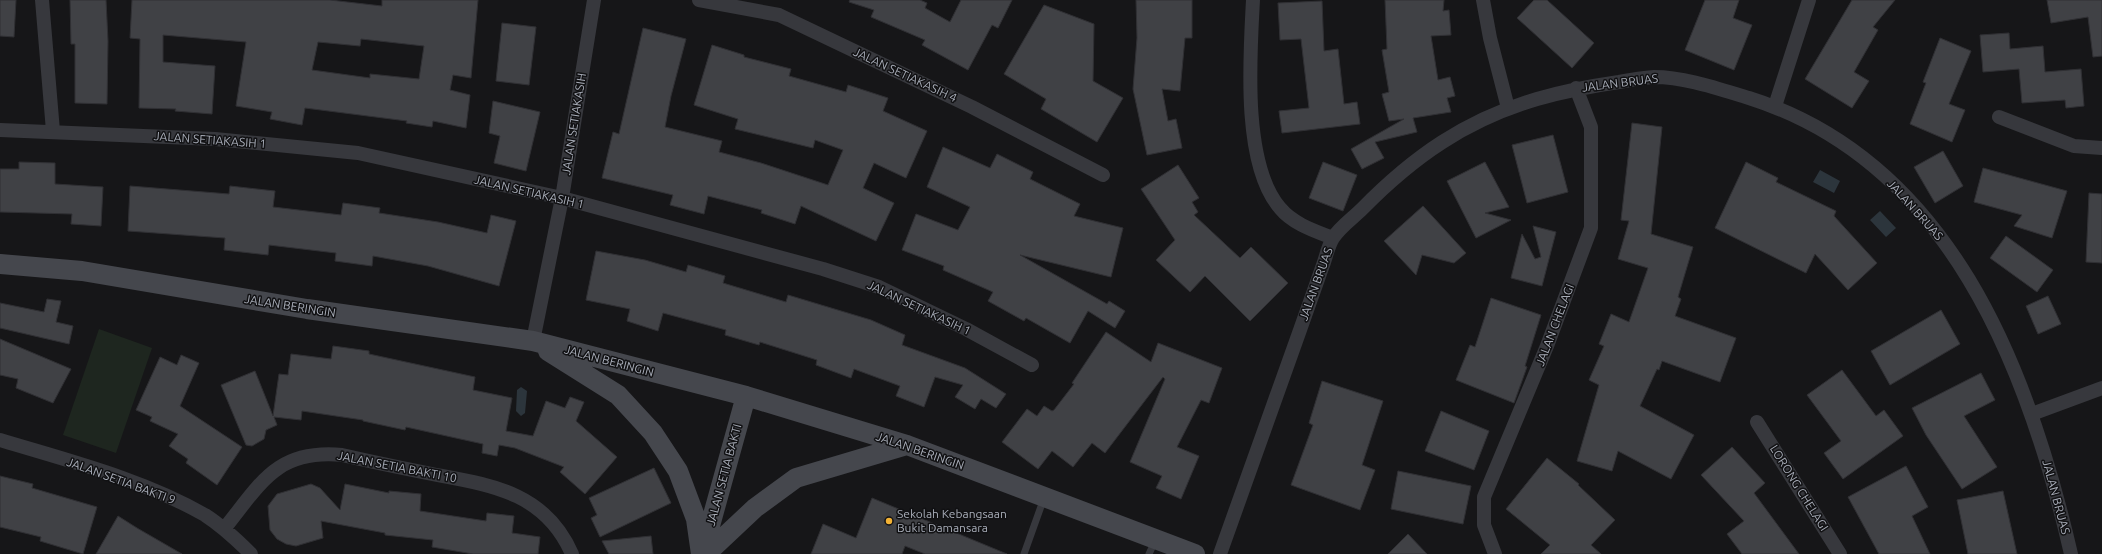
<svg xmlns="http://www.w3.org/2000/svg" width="2102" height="554" viewBox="0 0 2102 554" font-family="Ubuntu,sans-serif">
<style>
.green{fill:#1e261f}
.water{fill:#2c353c}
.building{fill:#404145;stroke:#303034;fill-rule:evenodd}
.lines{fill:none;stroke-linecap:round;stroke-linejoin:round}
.lane{stroke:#37383d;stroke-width:7}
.street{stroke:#37383d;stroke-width:14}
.secondary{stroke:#45474d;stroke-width:20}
.poi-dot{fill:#f2b134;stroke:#111113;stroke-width:1.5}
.labels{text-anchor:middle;stroke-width:3;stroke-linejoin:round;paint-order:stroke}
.street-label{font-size:12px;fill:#a8adb8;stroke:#111113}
.poi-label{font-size:12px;fill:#a8adb8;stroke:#111113;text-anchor:start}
</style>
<rect width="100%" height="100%" fill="#161618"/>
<path class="green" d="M 99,329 L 152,348 L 116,453 L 63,435 Z"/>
<path class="water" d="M 1820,170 L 1840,181 L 1834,193 L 1813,182 Z
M 1880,211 L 1896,228 L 1886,237 L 1870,220 Z
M 521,387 L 527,391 L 525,413 L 521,416 L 516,411 L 517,390 Z"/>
<path class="building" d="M 0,0 L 16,0 L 14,37 L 0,36 Z
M 70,0 L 106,0 L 108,41 L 107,104 L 75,103 L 75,44 L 71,44 Z
M 132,0 L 330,0 L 382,6 L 382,0 L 478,0 L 471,78 L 453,75 L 450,90 L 470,95 L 466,128 L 433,121 L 432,127 L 406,123 L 407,121 L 305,108 L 302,125 L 270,119 L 272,112 L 236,106 L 246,42 L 163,35 L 163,62 L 215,66 L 212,114 L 175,111 L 176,109 L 139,108 L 140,39 L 130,38 ZM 361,39 L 424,46 L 419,79 L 370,74 L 370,78 L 312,70 L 318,42 L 360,46 Z
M 850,0 L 920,0 L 927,3 L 925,8 L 950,22 L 961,0 L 1012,0 L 998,28 L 992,25 L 968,70 L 922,45 L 925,40 L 871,17 L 874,10 L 849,2 Z
M 1136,0 L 1192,0 L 1192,38 L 1185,38 L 1180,91 L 1162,89 L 1168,121 L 1176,119 L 1182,148 L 1147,155 L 1133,89 L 1137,38 Z
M 1385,0 L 1444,0 L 1443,11 L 1449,10 L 1451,35 L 1431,36 L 1438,80 L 1450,77 L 1455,96 L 1447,98 L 1451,112 L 1413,118 L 1417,132 L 1375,142 L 1384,158 L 1362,169 L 1351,149 L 1404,119 L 1389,121 L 1382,94 L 1389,92 L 1382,50 L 1387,49 Z
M 1534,0 L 1547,0 L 1594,43 L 1572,68 L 1517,18 Z
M 1705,0 L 1739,0 L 1733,18 L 1752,25 L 1734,70 L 1685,50 Z
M 1852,0 L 1895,0 L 1873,27 L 1878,30 L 1854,72 L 1869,81 L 1852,108 L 1805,79 Z
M 2047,0 L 2102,0 L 2102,56 L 2093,57 L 2088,17 L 2051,23 Z
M 1322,1 L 1324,51 L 1338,49 L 1344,104 L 1357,102 L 1360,124 L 1282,133 L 1279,111 L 1309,108 L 1301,39 L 1280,40 L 1278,3 Z
M 1044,5 L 1094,24 L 1093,81 L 1123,98 L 1097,142 L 1041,109 L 1046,99 L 1004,74 Z
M 502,23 L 536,27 L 529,85 L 496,81 Z
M 643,28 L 686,39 L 671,96 L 665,127 L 722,141 L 719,152 L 761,163 L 828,185 L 843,150 L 815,140 L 813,148 L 735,129 L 738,119 L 694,105 L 712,45 L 744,55 L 744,57 L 791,69 L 789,76 L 846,92 L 848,85 L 888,98 L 883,111 L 927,131 L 906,178 L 874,163 L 863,188 L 894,203 L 876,241 L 801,206 L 795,224 L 761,213 L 762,210 L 708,196 L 704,214 L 670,205 L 673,195 L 602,178 L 613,132 L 619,134 Z
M 2009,33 L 2010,49 L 2043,46 L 2045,72 L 2081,69 L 2084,106 L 2066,108 L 2065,100 L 2022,103 L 2019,69 L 1983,72 L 1980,35 Z
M 1940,38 L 1971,51 L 1949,104 L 1965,110 L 1952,142 L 1910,124 L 1926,83 L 1923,82 Z
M 493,101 L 540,112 L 526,171 L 494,163 L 500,136 L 489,133 Z
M 1632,123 L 1662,127 L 1651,234 L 1693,247 L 1678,297 L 1681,299 L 1675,316 L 1736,338 L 1720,382 L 1662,361 L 1659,370 L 1657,369 L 1640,406 L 1694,435 L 1671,479 L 1618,451 L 1612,471 L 1577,461 L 1599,385 L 1589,380 L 1604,346 L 1599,344 L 1611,314 L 1629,322 L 1648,268 L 1618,259 L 1629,221 L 1621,220 Z
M 1553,135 L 1568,192 L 1527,203 L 1512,145 Z
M 943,147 L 990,168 L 997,154 L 1033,172 L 1030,179 L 1080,204 L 1074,216 L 1123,228 L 1111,277 L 1020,255 L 1107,304 L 1109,301 L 1125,311 L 1115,328 L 1088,311 L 1070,343 L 1026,318 L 1024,321 L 988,301 L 993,292 L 943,270 L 944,266 L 902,250 L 916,214 L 958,230 L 970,207 L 927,187 Z
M 1943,151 L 1963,186 L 1935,203 L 1914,167 Z
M 19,162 L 55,163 L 55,184 L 103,187 L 101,226 L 71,224 L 72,214 L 0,212 L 0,169 L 19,169 Z
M 1323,162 L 1357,175 L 1343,211 L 1309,198 Z
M 1485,162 L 1509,207 L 1485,213 L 1511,220 L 1476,238 L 1447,181 Z
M 1746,162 L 1778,178 L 1776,182 L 1836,211 L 1834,216 L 1877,263 L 1848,290 L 1815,254 L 1806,273 L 1715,228 Z
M 1178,165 L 1199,198 L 1192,202 L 1198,212 L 1194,215 L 1240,258 L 1251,247 L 1288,283 L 1250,321 L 1205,276 L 1190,292 L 1156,260 L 1175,240 L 1141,189 Z
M 1983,168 L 2067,191 L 2052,238 L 2014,226 L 2022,215 L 1974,202 Z
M 130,186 L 229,194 L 230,186 L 275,191 L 273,207 L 341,215 L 343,203 L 380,208 L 379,213 L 438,222 L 487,233 L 491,215 L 516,221 L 499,286 L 428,266 L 373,256 L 372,266 L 335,261 L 336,253 L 269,245 L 268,255 L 224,250 L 225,238 L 128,231 Z
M 2089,193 L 2102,194 L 2102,263 L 2086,262 Z
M 1423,206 L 1466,253 L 1454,263 L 1422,255 L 1416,275 L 1384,241 Z
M 1533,226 L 1556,232 L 1542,286 L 1511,278 L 1522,234 L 1535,259 L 1541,257 Z
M 2006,236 L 2053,270 L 2037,292 L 1990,258 Z
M 596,251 L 645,260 L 686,272 L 688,265 L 725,276 L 723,283 L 786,302 L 788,295 L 871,320 L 905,335 L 902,345 L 965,368 L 1006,394 L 996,408 L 981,399 L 975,409 L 955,397 L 963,385 L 935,377 L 924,407 L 896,396 L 900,386 L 854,369 L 851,378 L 816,365 L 817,360 L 760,342 L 759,345 L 725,335 L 726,330 L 663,313 L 658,331 L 627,321 L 630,309 L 586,300 Z
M 2048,296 L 2061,324 L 2038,334 L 2026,306 Z
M 1491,298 L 1541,315 L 1525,366 L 1527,367 L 1514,403 L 1456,380 L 1470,345 L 1475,347 Z
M 47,299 L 61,301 L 56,322 L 73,326 L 69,344 L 0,328 L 0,303 L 44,312 Z
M 1941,310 L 1960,344 L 1890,385 L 1871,351 Z
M 1106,332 L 1151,362 L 1158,343 L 1222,368 L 1209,403 L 1201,400 L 1177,447 L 1199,456 L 1181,499 L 1156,488 L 1162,476 L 1130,462 L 1165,379 L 1163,377 L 1105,453 L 1092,443 L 1073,467 L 1052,451 L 1038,469 L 1002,442 L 1027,409 L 1037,416 L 1044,406 L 1052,411 L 1054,410 L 1074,384 L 1072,383 Z
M 0,339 L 71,369 L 53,403 L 16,388 L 18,379 L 0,375 Z
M 333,346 L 369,351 L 369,354 L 475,377 L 473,390 L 512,398 L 506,431 L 533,436 L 546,401 L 565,408 L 570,397 L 584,402 L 576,421 L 617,457 L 585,494 L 560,472 L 564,467 L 515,448 L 499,445 L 497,456 L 482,453 L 483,444 L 406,427 L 405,430 L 363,421 L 363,420 L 302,411 L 301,420 L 274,417 L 277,425 L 266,430 L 264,439 L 252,446 L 246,445 L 221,385 L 255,371 L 273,416 L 279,374 L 288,375 L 291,354 L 331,359 Z
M 181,355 L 199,363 L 180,406 L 242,447 L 217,485 L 186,463 L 188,459 L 169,446 L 178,434 L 150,421 L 152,417 L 136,410 L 160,357 L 177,365 Z
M 1842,370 L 1876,416 L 1884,410 L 1903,436 L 1843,479 L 1824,453 L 1841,441 L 1807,395 Z
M 1981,373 L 1995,400 L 1964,416 L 1997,467 L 1962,489 L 1926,435 L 1912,408 Z
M 1322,381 L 1383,401 L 1362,465 L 1375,470 L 1360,510 L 1291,485 L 1313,425 L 1309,423 Z
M 1441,411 L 1489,431 L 1474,470 L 1425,451 Z
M 1732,447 L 1765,483 L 1754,493 L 1799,554 L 1742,554 L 1727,534 L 1744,521 L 1701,475 Z
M 1547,458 L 1579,484 L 1578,485 L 1615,520 L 1591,545 L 1601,554 L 1541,554 L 1550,545 L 1506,509 Z
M 1906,466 L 1928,507 L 1912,516 L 1930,554 L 1879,554 L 1848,497 Z
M 654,468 L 671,503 L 600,537 L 591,518 L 597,515 L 589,498 Z
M 1398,471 L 1471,486 L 1463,524 L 1391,509 Z
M 0,476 L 33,484 L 32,488 L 97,507 L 83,554 L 40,541 L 41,537 L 0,527 Z
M 311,484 L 320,488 L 340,510 L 345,484 L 389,493 L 389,491 L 421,494 L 420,511 L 486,521 L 487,513 L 514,516 L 512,533 L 540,537 L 538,554 L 473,554 L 432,547 L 433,540 L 385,535 L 385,533 L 321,521 L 323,538 L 296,546 L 286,544 L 277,539 L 270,530 L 268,506 L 277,494 Z
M 2003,491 L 2017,554 L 1968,554 L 1957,500 Z
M 872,498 L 1007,554 L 925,554 L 905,546 L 902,554 L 811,554 L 823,524 L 856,538 Z
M 118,516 L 137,528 L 182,554 L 96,554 Z
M 1408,534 L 1427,554 L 1388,554 Z
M 651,536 L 653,554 L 609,554 L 602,541 Z"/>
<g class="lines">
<path class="lane" d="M 1024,554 L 1044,498
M 1149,554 L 1155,541"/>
<path class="street" d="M 42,0 L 53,131
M 699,0 L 779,15 L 972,107 L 1103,175
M 1253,0 C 1250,56 1242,164 1280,208 C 1293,224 1315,231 1333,238
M 1483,0 L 1490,38 L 1508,108
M 1775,106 L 1809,0
M 1999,117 L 2074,146 L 2102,148
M 0,130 L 215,139 L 358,153 L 562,198 L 823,269 L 879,287 L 966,329 L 1032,365
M 533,341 L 562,198 L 594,0
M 2032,414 L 2102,388
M 1757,422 L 1840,554
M 0,440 C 69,461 142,479 205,515 C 222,526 237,540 251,554
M 224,529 C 261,483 277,449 342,455 C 372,462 402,468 432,474 C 491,485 545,492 572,554
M 1220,554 C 1247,479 1273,405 1300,330 C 1308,308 1315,287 1323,265 C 1326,257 1328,246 1333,238 C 1340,227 1353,218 1362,209 C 1414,156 1466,120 1537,99 C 1565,91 1591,86 1619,82 C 1630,80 1642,78 1654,77 C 1685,77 1719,89 1749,98 C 1949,161 2028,367 2071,554
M 1495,554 L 1484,525 L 1484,497 L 1547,346 L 1591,228 L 1591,127 L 1576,88"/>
<path class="secondary" d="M 0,264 L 82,271 L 307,309 L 533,341 L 746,396 L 907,445 L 1195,554
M 548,351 L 618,395 L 653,433 L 678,471 L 696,519 L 701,554
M 703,551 L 746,396
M 706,554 L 755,508 L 796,478 L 907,445"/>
</g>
<circle class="poi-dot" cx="889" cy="521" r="4"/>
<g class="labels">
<g class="street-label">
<text transform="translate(905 75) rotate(25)" y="4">JALAN SETIAKASIH 4</text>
<text transform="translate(1620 83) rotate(-7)" y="4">JALAN BRUAS</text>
<text transform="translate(574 124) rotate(-81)" y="4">JALAN SETIAKASIH</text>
<text transform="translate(210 140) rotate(4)" y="4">JALAN SETIAKASIH 1</text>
<text transform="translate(529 192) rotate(13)" y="4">JALAN SETIAKASIH 1</text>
<text transform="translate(1915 210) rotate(48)" y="4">JALAN BRUAS</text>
<text transform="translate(1316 284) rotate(-70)" y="4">JALAN BRUAS</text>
<text transform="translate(290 306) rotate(9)" y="4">JALAN BERINGIN</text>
<text transform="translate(919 308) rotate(25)" y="4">JALAN SETIAKASIH 1</text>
<text transform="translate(1555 325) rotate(-69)" y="4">JALAN CHELAGI</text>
<text transform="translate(609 361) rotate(15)" y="4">JALAN BERINGIN</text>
<text transform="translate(920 451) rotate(19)" y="4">JALAN BERINGIN</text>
<text transform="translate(397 467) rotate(11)" y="4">JALAN SETIA BAKTI 10</text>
<text transform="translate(724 475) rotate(-75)" y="4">JALAN SETIA BAKTI</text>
<text transform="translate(121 481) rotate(20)" y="4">JALAN SETIA BAKTI 9</text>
<text transform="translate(1799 488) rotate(58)" y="4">LORONG CHELAGI</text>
<text transform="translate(2056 497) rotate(75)" y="4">JALAN BRUAS</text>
</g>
<g class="poi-label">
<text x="897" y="518">Sekolah Kebangsaan<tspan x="897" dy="14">Bukit Damansara</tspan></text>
</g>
</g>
</svg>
